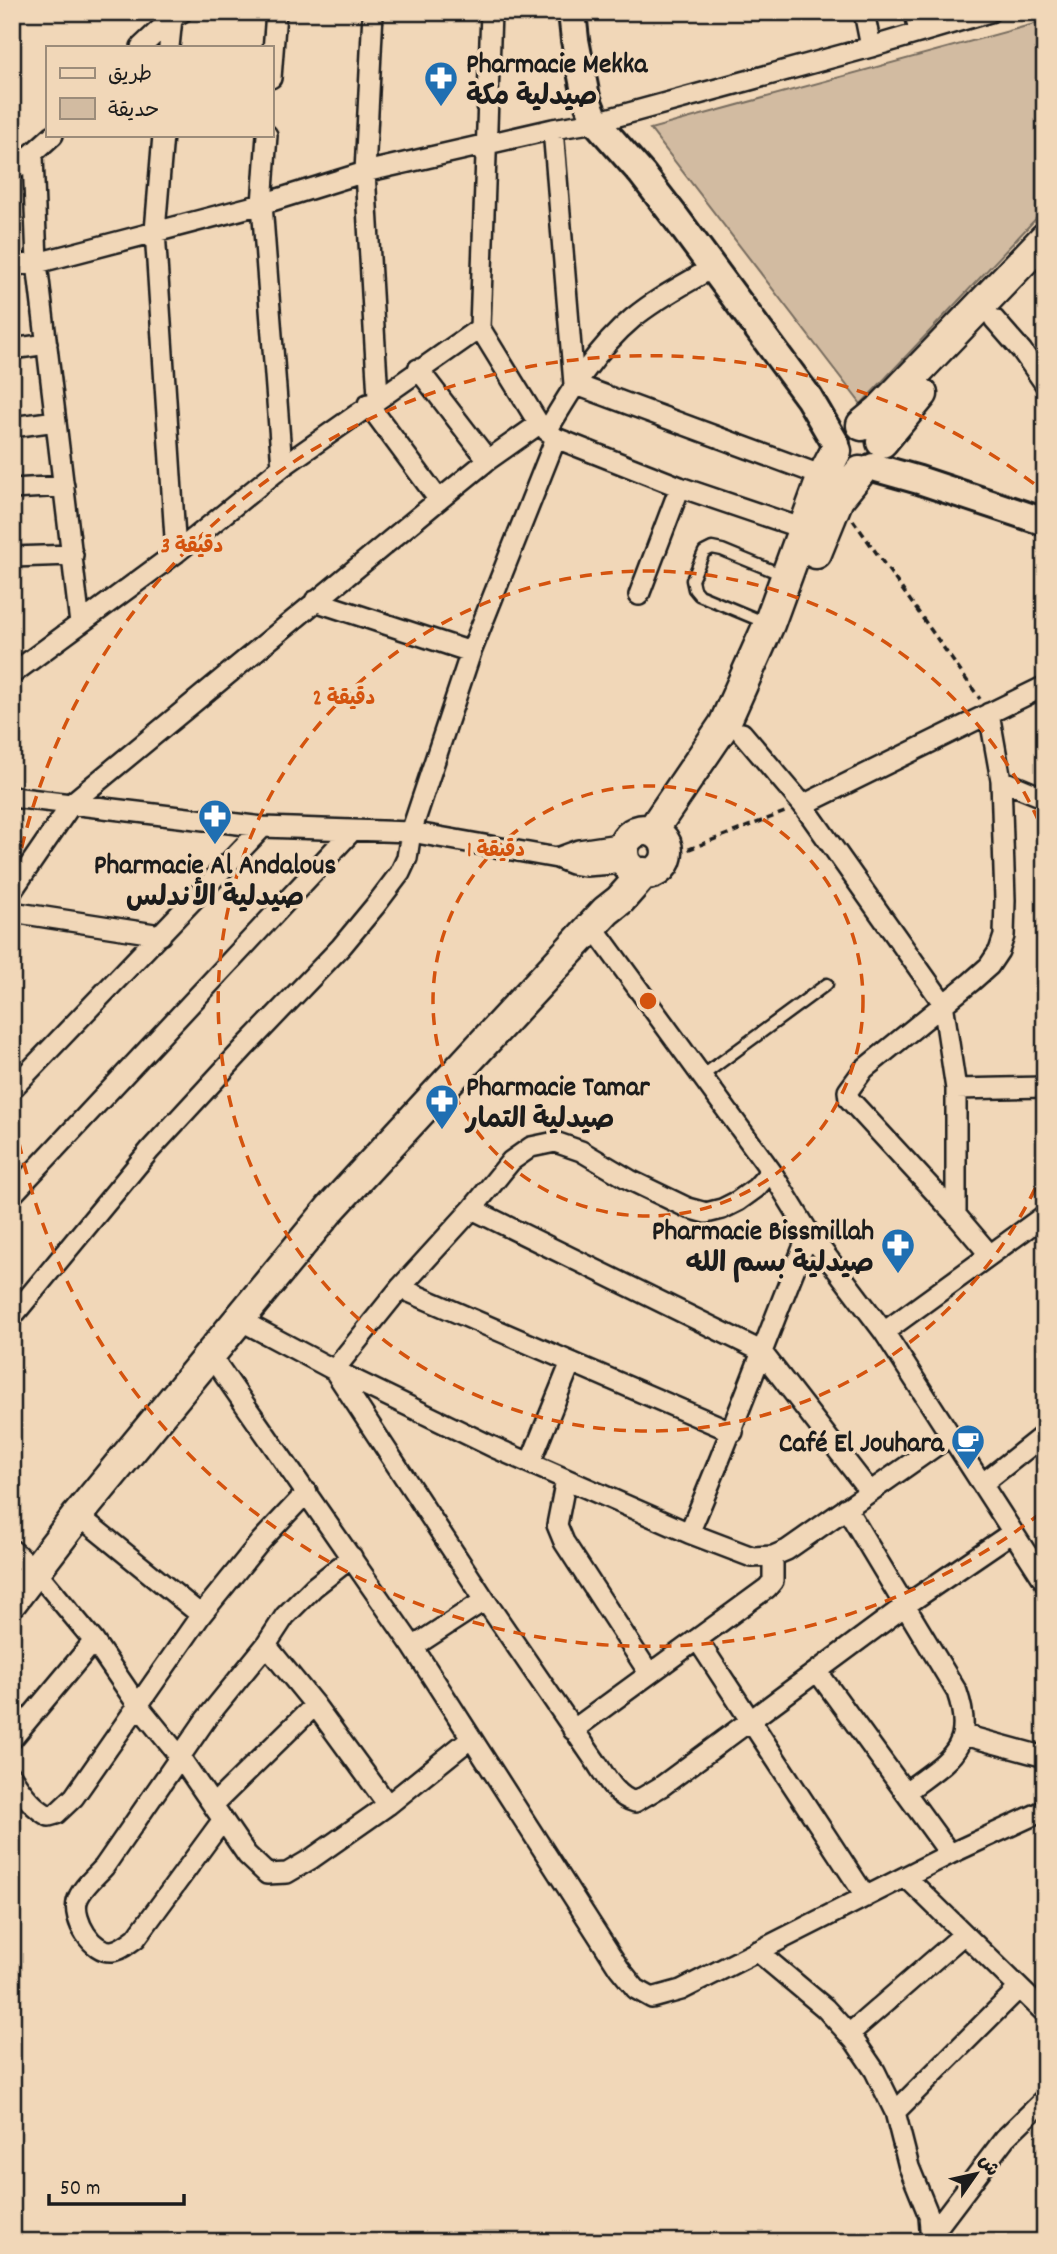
<svg xmlns="http://www.w3.org/2000/svg" width="1057" height="2254" viewBox="0 0 1057 2254" font-family="Dekko,'Playpen Sans Arabic',sans-serif">
<style>
.green{fill:#d2bba1;stroke:#776c5e;stroke-width:2}
.lines{fill:none;stroke-linecap:round;stroke-linejoin:round}
.lane-casing{stroke:#1c1c1c;stroke-width:15}
.street-casing{stroke:#1c1c1c;stroke-width:24}
.secondary-casing{stroke:#1c1c1c;stroke-width:32}
.primary-casing{stroke:#1c1c1c;stroke-width:35}
.path{stroke:#1c1c1c;stroke-width:3.5;stroke-dasharray:7 5;stroke-linecap:butt}
.lane{stroke:#f1d7b8;stroke-width:10}
.street{stroke:#f1d7b8;stroke-width:19}
.secondary{stroke:#f1d7b8;stroke-width:26}
.primary{stroke:#f1d7b8;stroke-width:30}
.ring{fill:none;stroke:#d4530e;stroke-width:3.5;stroke-dasharray:12 9}
.labels{text-anchor:middle;stroke-width:7;stroke-linejoin:round;paint-order:stroke}
.poi-label{font-size:28px;font-weight:bold;fill:#1c1c1c;stroke:#f1d7b8;text-anchor:start}
.centre{fill:#d4530e;stroke:#f1d7b8;stroke-width:3.5}
.ring-label{font-size:21px;text-anchor:middle;font-weight:bold;fill:#d4530e;stroke:#f1d7b8;stroke-width:7;stroke-linejoin:round;paint-order:stroke}
</style>
<rect width="100%" height="100%" fill="#f1d7b8"/>
<filter id="ink" filterUnits="userSpaceOnUse"><feTurbulence type="fractalNoise" baseFrequency=".0143" numOctaves="2"/><feDisplacementMap in="SourceGraphic" scale="14" xChannelSelector="R" yChannelSelector="G"/><feConvolveMatrix kernelMatrix="1 2 1 2 8 2 1 2 1" color-interpolation-filters="sRGB"/></filter>
<g filter="url(#ink)">
<path class="green" d="M 1045,21 L 1045,209 L 861,404 L 650,129 Z"/>
<g class="lines">
<g class="lane-casing">
<path id="lane" d="M 766,623 L 699,595 L 694,589 L 692,580 L 704,552 L 712,548 L 722,550 L 783,575
M 702,1076 L 827,984"/>
</g>
<g class="street-casing">
<path id="street" d="M 373,12 L 365,172 L 378,397
M 491,12 L 480,328 L 539,424 L 556,438 L 680,487 L 804,529
M 864,12 L 871,47
M 915,12 L 919,33
M 141,47 L 172,18 L 182,12
M 169,47 L 172,18
M 271,78 L 276,12
M 553,129 L 574,384 L 823,476
M 163,135 L 155,231 L 176,553
M 267,135 L 262,204 L 282,467
M 33,155 L 37,263 L 80,624
M 12,172 L 53,135
M 12,265 L 37,263 L 262,204 L 365,172 L 553,129 L 596,122 L 871,47 L 990,12
M 994,319 L 1022,351 L 1045,384
M 12,349 L 47,344
M 418,369 L 488,460
M 368,404 L 439,500
M 12,427 L 56,421
M 547,431 C 571,390 596,349 633,318 C 657,298 685,284 712,268
M 12,489 L 64,486
M 12,557 L 73,555
M 639,595 L 680,487
M 315,601 L 471,652
M 12,674 L 176,553 L 282,467 L 480,328
M 742,733 L 803,805 L 943,1003 L 956,1089 L 956,1215 L 990,1255 L 884,1332
M 1001,780 L 1045,798
M 12,797 L 263,827 L 411,832 L 557,858 L 572,864 L 585,866 L 627,863
M 803,805 L 1045,686
M 557,858 L 579,850 L 625,843
M 12,891 L 73,802 L 439,500 L 488,460 L 539,424
M 12,912 L 161,935
M 593,927 L 771,1171 L 809,1233 L 884,1332 L 1045,1582
M 12,1089 L 263,827
M 956,1089 L 1045,1087
M 771,1171 L 756,1188 L 738,1201 L 722,1209 L 706,1213 L 688,1208 L 630,1180 L 581,1151 L 555,1142 L 531,1147 L 511,1161 L 472,1209 L 400,1288 L 334,1370 L 485,1600 L 596,1762 C 606,1777 616,1797 635,1802 L 662,1786 L 906,1605 L 1013,1532
M 12,1195 L 352,831
M 472,1209 L 761,1351 L 870,1492
M 956,1215 L 849,1099 L 848,1091 L 864,1069 L 971,982 L 989,966 L 999,951 L 1004,936 L 1005,900 L 1001,780 L 989,713
M 990,1255 L 1045,1215
M 400,1288 L 733,1432
M 12,1317 L 150,1150 L 245,1047 L 341,947 L 375,906 L 400,873 L 407,858 L 411,832 L 471,652 L 556,438
M 238,1319 L 334,1370 L 493,1447 L 689,1533 L 752,1557 L 773,1556 L 787,1550 L 950,1436
M 209,1353 L 413,1647 L 619,1968 L 636,1989 L 652,1998 L 681,1990 L 950,1854 L 1045,1810
M 530,1463 L 571,1362
M 566,1479 L 557,1525 L 564,1542 L 649,1673
M 982,1484 L 1045,1434
M 846,1508 L 957,1692 C 977,1750 947,1760 906,1792
M 78,1515 L 201,1615
M 689,1533 C 732,1434 768,1333 809,1233
M 12,1550 L 35,1570 L 94,1641 L 137,1704 L 180,1757 L 247,1855 L 267,1874 L 287,1873 L 311,1859 L 388,1805 L 471,1738
M 697,1639 L 866,1897
M 266,1645 L 315,1705 L 388,1805
M 413,1647 L 485,1600
M 817,1671 L 950,1854
M 573,1730 L 767,1588 L 773,1581 L 773,1556
M 964,1735 L 1045,1757
M 12,1739 L 94,1641
M 12,1777 C 21,1792 33,1808 49,1816 L 56,1814 L 74,1797 L 201,1615 L 261,1541 L 307,1492
M 213,1805 L 315,1705
M 222,1821 L 136,1938 C 129,1943 121,1950 112,1951 C 92,1953 73,1920 77,1902 C 80,1889 95,1877 104,1867 L 206,1719 L 266,1645 L 285,1616 L 314,1587 L 352,1557
M 906,1877 L 1045,2013
M 757,1951 L 825,2008 L 854,2040 L 875,2071 L 895,2112 L 909,2167 L 929,2216 L 931,2242
M 849,2034 L 964,1934
M 895,2112 L 1019,1988
M 930,2237 L 1005,2138 L 1045,2099"/>
</g>
<g class="secondary-casing">
<path id="secondary" d="M 572,12 L 575,40 L 586,97 L 596,122 L 642,174 L 676,218 L 809,398 L 836,444
M 873,467 L 919,480 L 1045,522"/>
</g>
<g class="primary-casing">
<path id="primary" d="M 862,425 L 880,410 L 1045,238
M 882,442 L 922,394
M 816,553 L 838,499 L 860,472
M623 852a22 22 0 1 1 44 0a22 22 0 1 1-44 0Z
M 652,831 L 724,725 L 769,624 L 823,476 L 836,451
M 12,1601 L 78,1515 L 330,1209 L 606,911 L 620,900 L 644,873"/>
</g>
<path class="path" d="M 853,520 L 980,699
M 666,858 L 785,812"/>
<use href="#lane" class="lane"/>
<use href="#street" class="street"/>
<use href="#secondary" class="secondary"/>
<use href="#primary" class="primary"/>
</g>
</g>
<g class="ring">
<circle cx="648" cy="1001" r="215"/>
<path d="M1044 1169A430 430 0 1 1 1044 833"/>
<path d="M1041 1513A645 645 0 0 1 13 1113M13 889A645 645 0 0 1 1041 489"/>
</g>
<defs>
<g id="pharmacy-pin" transform="scale(1.75)"><path d="M0 17L-7.5 6A9.5 9.5 0 1 1 7.5 6Z" fill="#1f6fb2" stroke="#f1d7b8"/><path d="M-2-6h4v4h4v4h-4v4h-4v-4h-4v-4h4Z" fill="#fff"/></g>
<g id="cafe-pin" transform="scale(1.75)"><path d="M0 17L-7.5 6A9.5 9.5 0 1 1 7.5 6Z" fill="#1f6fb2" stroke="#f1d7b8"/><path d="M-5.5-4.5H6V0H3Q3 3.5 0 3.5H-2.5Q-5.5 3.5-5.5 0ZM3-3.2v2h1.7v-2ZM-6 4.5H4V6H-6Z" fill="#fff"/></g>
</defs>
<g fill-rule="evenodd">
<use href="#pharmacy-pin" x="441" y="78"/>
<use href="#pharmacy-pin" x="215" y="816"/>
<use href="#pharmacy-pin" x="442" y="1101"/>
<use href="#pharmacy-pin" x="898" y="1245"/>
<use href="#cafe-pin" x="968" y="1441"/>
</g>
<g class="labels">
<g class="poi-label">
<text x="466" y="72">Pharmacie Mekka<tspan x="466" dy="32">صيدلية مكة</tspan></text>
<text x="215" y="873" text-anchor="middle">Pharmacie Al Andalous<tspan x="215" dy="32">صيدلية الأندلس</tspan></text>
<text x="466" y="1095">Pharmacie Tamar<tspan x="466" dy="32">صيدلية التمار</tspan></text>
<text x="874" y="1239" text-anchor="end">Pharmacie Bissmillah<tspan x="874" dy="32">صيدلية بسم الله</tspan></text>
<text x="944" y="1451" text-anchor="end">Café El Jouhara</text>
</g>
</g>
<circle cx="648" cy="1001" r="10" class="centre"/>
<g class="ring-label">
<text x="192" y="552">3 دقيقة</text>
<text x="344" y="704">2 دقيقة</text>
<text x="496" y="856">1 دقيقة</text>
</g>
<rect width="1057" height="2254" fill="none" stroke="#f1d7b8" stroke-width="42"/>
<rect x="21" y="21" width="1015" height="2212" fill="none" stroke="#1c1c1c" stroke-width="2.5" filter="url(#ink)"/>
<rect x="46" y="46" width="228" height="91" fill="#f1d7b8" stroke="#9c8c7a" stroke-width="2"/>
<rect x="60" y="68" width="35" height="10" fill="#f1d7b8" stroke="#9c8c7a" stroke-width="2"/>
<text x="108" y="80" font-size="21" fill="#1c1c1c">طريق</text>
<rect x="60" y="98" width="35" height="21" fill="#d2bba1" stroke="#9c8c7a" stroke-width="2"/>
<text x="108" y="116" font-size="21" fill="#1c1c1c">حديقة</text>
<g transform="translate(976 2174) rotate(56)" stroke="#f1d7b8" stroke-width="5" paint-order="stroke">
<path d="M0-5L12 26L0 18L-12 26Z" fill="#1c1c1c"/>
<text y="-10" font-size="19" font-weight="bold" text-anchor="middle" fill="#1c1c1c">ش</text>
</g>
<path d="M49 2194v10h135v-10" fill="none" stroke="#1c1c1c" stroke-width="3.5"/>
<text x="60" y="2194" font-size="21" fill="#1c1c1c" stroke="#f1d7b8" stroke-width="5" paint-order="stroke">50 m</text>
</svg>
